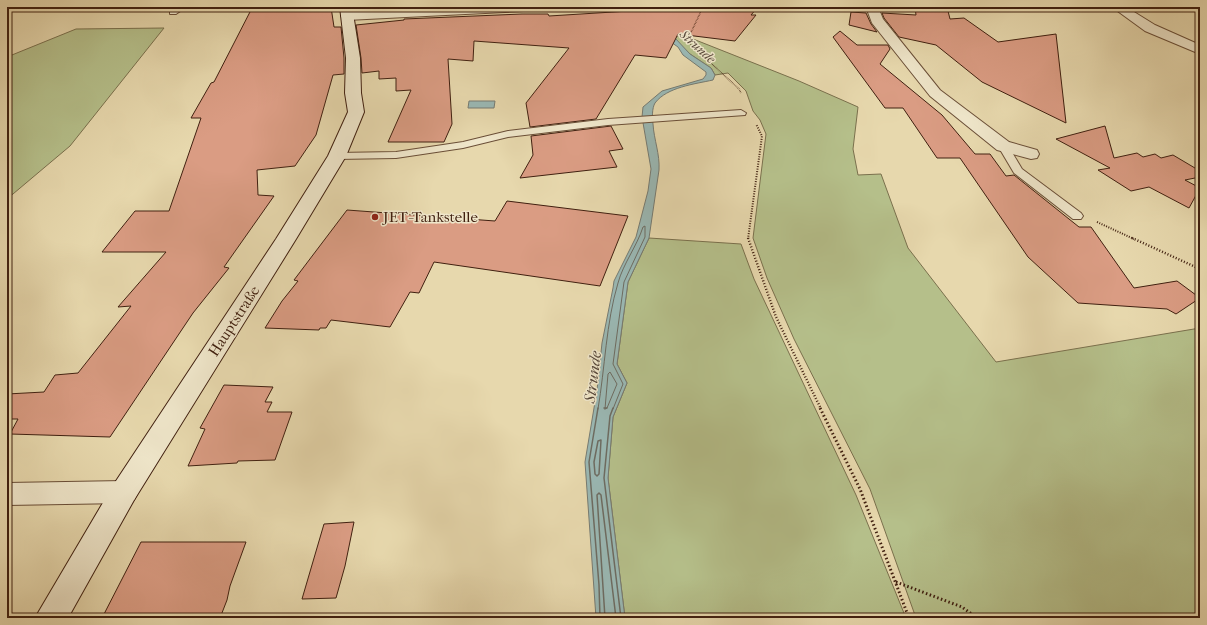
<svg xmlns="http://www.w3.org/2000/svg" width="1207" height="625" viewBox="0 0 1207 625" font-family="'IM FELL French Canon',serif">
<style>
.green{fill:#b5bf8a;stroke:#7a704d}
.water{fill:#9ab8b4;stroke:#767b72}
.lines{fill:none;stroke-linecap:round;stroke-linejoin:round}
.shore-far1{stroke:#6d6c62;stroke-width:1}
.shore{stroke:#6d6c62;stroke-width:1.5}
.building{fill:#da9c83;stroke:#402010}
.service-casing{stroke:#6a4e37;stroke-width:2}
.minor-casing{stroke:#6a4e37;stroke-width:2}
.secondary-casing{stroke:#402010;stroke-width:2}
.path-far3{stroke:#402010;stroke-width:1.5;stroke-dasharray:0.5 1;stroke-linecap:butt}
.path-far2{stroke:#402010;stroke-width:2;stroke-dasharray:1 1.5;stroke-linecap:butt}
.path-far1{stroke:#402010;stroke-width:2.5;stroke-dasharray:1 2;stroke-linecap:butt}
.path{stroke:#402010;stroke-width:3;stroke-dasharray:1.5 2.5;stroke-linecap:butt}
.service{fill:#efe6ca;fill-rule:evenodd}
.minor{fill:#efe6ca;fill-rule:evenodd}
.secondary{fill:#efe6ca;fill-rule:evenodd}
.poi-dot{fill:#8f2418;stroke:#efe6ca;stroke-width:1.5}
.labels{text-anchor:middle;stroke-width:3;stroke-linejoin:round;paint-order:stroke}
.far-water-label{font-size:13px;font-style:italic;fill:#564639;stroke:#efe6ca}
.poi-label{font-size:15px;fill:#402010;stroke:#efe6ca;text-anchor:start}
.street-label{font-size:15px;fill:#402010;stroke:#efe6ca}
.water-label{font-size:16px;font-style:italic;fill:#564639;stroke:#efe6ca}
</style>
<rect width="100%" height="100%" fill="#e7d8ad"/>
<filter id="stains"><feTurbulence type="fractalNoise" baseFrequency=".005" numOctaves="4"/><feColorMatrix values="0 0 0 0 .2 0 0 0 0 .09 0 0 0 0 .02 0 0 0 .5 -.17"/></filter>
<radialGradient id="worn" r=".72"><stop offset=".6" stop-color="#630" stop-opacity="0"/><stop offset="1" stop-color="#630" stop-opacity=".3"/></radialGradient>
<path class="green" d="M 164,28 L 70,146 L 7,199 L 7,57 L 76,29 Z
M 683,35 L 799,81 L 858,107 L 853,149 L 858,175 L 881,174 L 908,248 L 996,362 L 1200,328 L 1200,618 L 916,618 L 870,489 L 794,339 L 767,278 L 753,238 L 766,134 L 760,120 L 753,111 L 746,91 L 728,73 L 715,75 L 711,68 L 690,54 L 672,37 Z
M 649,238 L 741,244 L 754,279 L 856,495 L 906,618 L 625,618 L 608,478 L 613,417 L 627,383 L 617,364 L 628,282 Z"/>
<path class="water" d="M 616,7 L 626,7 L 634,17 L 675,38 L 690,54 L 711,68 L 715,75 L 713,80 C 695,84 667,87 655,103 C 652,108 652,118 653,124 C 654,140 660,154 659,170 L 649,238 L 628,282 L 617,364 L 627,383 L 613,417 L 608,478 L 625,618 L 596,618 L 585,462 L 597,390 L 602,343 L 613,288 L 614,281 L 636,237 L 648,191 L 651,169 L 642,117 L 643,107 L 662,91 L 703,79 L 706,75 L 706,72 L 683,55 L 678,47 L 668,40 L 625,18 Z
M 469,101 L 495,101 L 494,108 L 468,108 Z"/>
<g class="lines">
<path class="shore-far1" d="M 598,409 C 605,368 606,323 618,283 C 623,264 637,246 643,227 L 645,226 L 645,237 L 624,282 L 613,364 L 623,384 L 613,409
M 605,409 L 608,374 L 610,372 L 617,384 L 607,408 L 605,409"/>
<path class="shore" d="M 598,408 L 589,462 L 599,585 L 600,618
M 604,408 L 607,408
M 613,408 L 610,416 L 604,478 L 621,618
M 601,440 L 599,474 L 597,476 L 595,474 L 594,462 L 598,441 Z
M 605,618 L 597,495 L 599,493 L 601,495 L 616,618"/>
</g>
<path class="building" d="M 264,7 L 331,7 L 334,27 L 341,27 L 344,58 L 344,74 L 333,75 L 316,135 L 295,166 L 257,170 L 258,195 L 274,196 L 224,267 L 229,268 L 193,313 L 110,437 L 10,434 L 18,419 L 7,419 L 7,394 L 44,392 L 55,375 L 78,373 L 131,306 L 118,307 L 166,252 L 102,252 L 135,211 L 169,211 L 201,118 L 191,118 L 211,83 L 214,82 L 252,8 Z
M 645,7 L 758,7 L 751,15 L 756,15 L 735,41 L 678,34 L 666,58 L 635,55 L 596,119 L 530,127 L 526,103 L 569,48 L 474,41 L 473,61 L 448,59 L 452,124 L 444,142 L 388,142 L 411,90 L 396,91 L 396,78 L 379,79 L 379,71 L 362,73 L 361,58 L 356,25 L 404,20 L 404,19 L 522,14 L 548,14 L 549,16 L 645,10 Z
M 915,7 L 947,7 L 950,19 L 964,18 L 998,42 L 1056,34 L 1066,123 L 982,82 L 936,45 L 899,37 L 884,18 L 882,13 L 916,15 Z
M 851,12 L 866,13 L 871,24 L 877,32 L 849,25 Z
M 840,31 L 857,45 L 888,45 L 890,49 L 880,64 L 942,115 L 975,154 L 990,154 L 1006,176 L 1014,175 L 1079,227 L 1091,227 L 1134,288 L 1177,281 L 1200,298 L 1176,314 L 1167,309 L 1078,303 L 1028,257 L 960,158 L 937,158 L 903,108 L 885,108 L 833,37 Z
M 611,126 L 623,149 L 609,151 L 617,167 L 520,178 L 533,155 L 531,136 Z
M 1105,126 L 1114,158 L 1137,153 L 1143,157 L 1155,154 L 1161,158 L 1173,155 L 1200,171 L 1200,177 L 1185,180 L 1200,188 L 1189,208 L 1149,187 L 1131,191 L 1098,170 L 1110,168 L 1056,139 Z
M 507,201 L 628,216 L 600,286 L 434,262 L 419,293 L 410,292 L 390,327 L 331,320 L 326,328 L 320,328 L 319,330 L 265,328 L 282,301 L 298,281 L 294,280 L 347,210 L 495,221 Z
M 224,385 L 273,387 L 265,402 L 272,402 L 267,412 L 292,412 L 275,460 L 238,461 L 237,463 L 188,466 L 205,429 L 200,428 Z
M 354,522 L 345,566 L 336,598 L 302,599 L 324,524 Z
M 141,542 L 246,542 L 230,586 L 227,600 L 220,618 L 102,618 Z"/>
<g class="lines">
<g class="service-casing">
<path id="service" d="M 176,7 L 186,7 L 176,14 L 170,14 L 170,10 Z
M 741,110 L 746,113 L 745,115 L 608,125 L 508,137 L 463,148 L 396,158 L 337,159 L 332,156 L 337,153 L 396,152 L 463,142 L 508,131 L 608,119 Z
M 1003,143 L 1007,144 L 1022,169 L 1081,213 L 1083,216 L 1081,219 L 1073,219 L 1014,173 L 998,146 Z"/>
</g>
<g class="minor-casing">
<path id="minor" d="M 450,7 L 529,7 L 527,10 L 523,11 L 347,20 L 343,19 L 341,16 L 343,13 L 347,12 Z
M 866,7 L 878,7 L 883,19 L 940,90 L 1009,142 L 1037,150 L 1039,154 L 1037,158 L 1031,159 L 997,150 L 930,96 L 872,23 Z
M 1112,7 L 1126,7 L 1155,25 L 1200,45 L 1200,54 L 1145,31 Z
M 124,481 L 134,484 L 138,492 L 134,500 L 124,503 L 7,505 L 7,483 Z"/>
</g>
<g class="secondary-casing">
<path id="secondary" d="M 340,7 L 352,7 L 360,58 L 361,93 L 364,112 L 346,156 L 296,239 L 134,500 L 68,618 L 35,618 L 114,484 L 276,239 L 328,156 L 348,112 L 345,93 L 346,58 Z"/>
</g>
<path class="path-far3" d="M 703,7 L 687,41 L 739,89 L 741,93"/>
<path class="path-far2" d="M 1097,222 L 1134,239
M 748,239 L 762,136 L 756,124"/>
<path class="path-far1" d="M 748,238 L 776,317 L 821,409
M 1132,238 L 1200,269"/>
<path class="path" d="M 820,408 L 860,489 L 909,618
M 896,582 L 962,607 L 977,618"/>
<use href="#service" class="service"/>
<use href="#minor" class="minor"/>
<use href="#secondary" class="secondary"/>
</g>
<circle class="poi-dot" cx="375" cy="217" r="4"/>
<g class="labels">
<g class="far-water-label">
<text transform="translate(698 46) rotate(42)" y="5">Strunde</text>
</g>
<g class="poi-label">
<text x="383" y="222">JET-Tankstelle</text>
</g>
<g class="street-label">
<text transform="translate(234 321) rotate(-57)" y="5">Hauptstraße</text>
</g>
<g class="water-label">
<text transform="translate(592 377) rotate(-83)" y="6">Strunde</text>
</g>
</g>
<rect width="1207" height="625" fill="none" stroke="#e7d8ad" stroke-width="24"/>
<rect x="8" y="8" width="1191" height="609" fill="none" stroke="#402010" stroke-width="2"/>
<rect x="12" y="12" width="1183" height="601" fill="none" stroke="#402010"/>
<rect width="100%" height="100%" filter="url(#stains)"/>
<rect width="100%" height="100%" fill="url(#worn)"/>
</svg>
